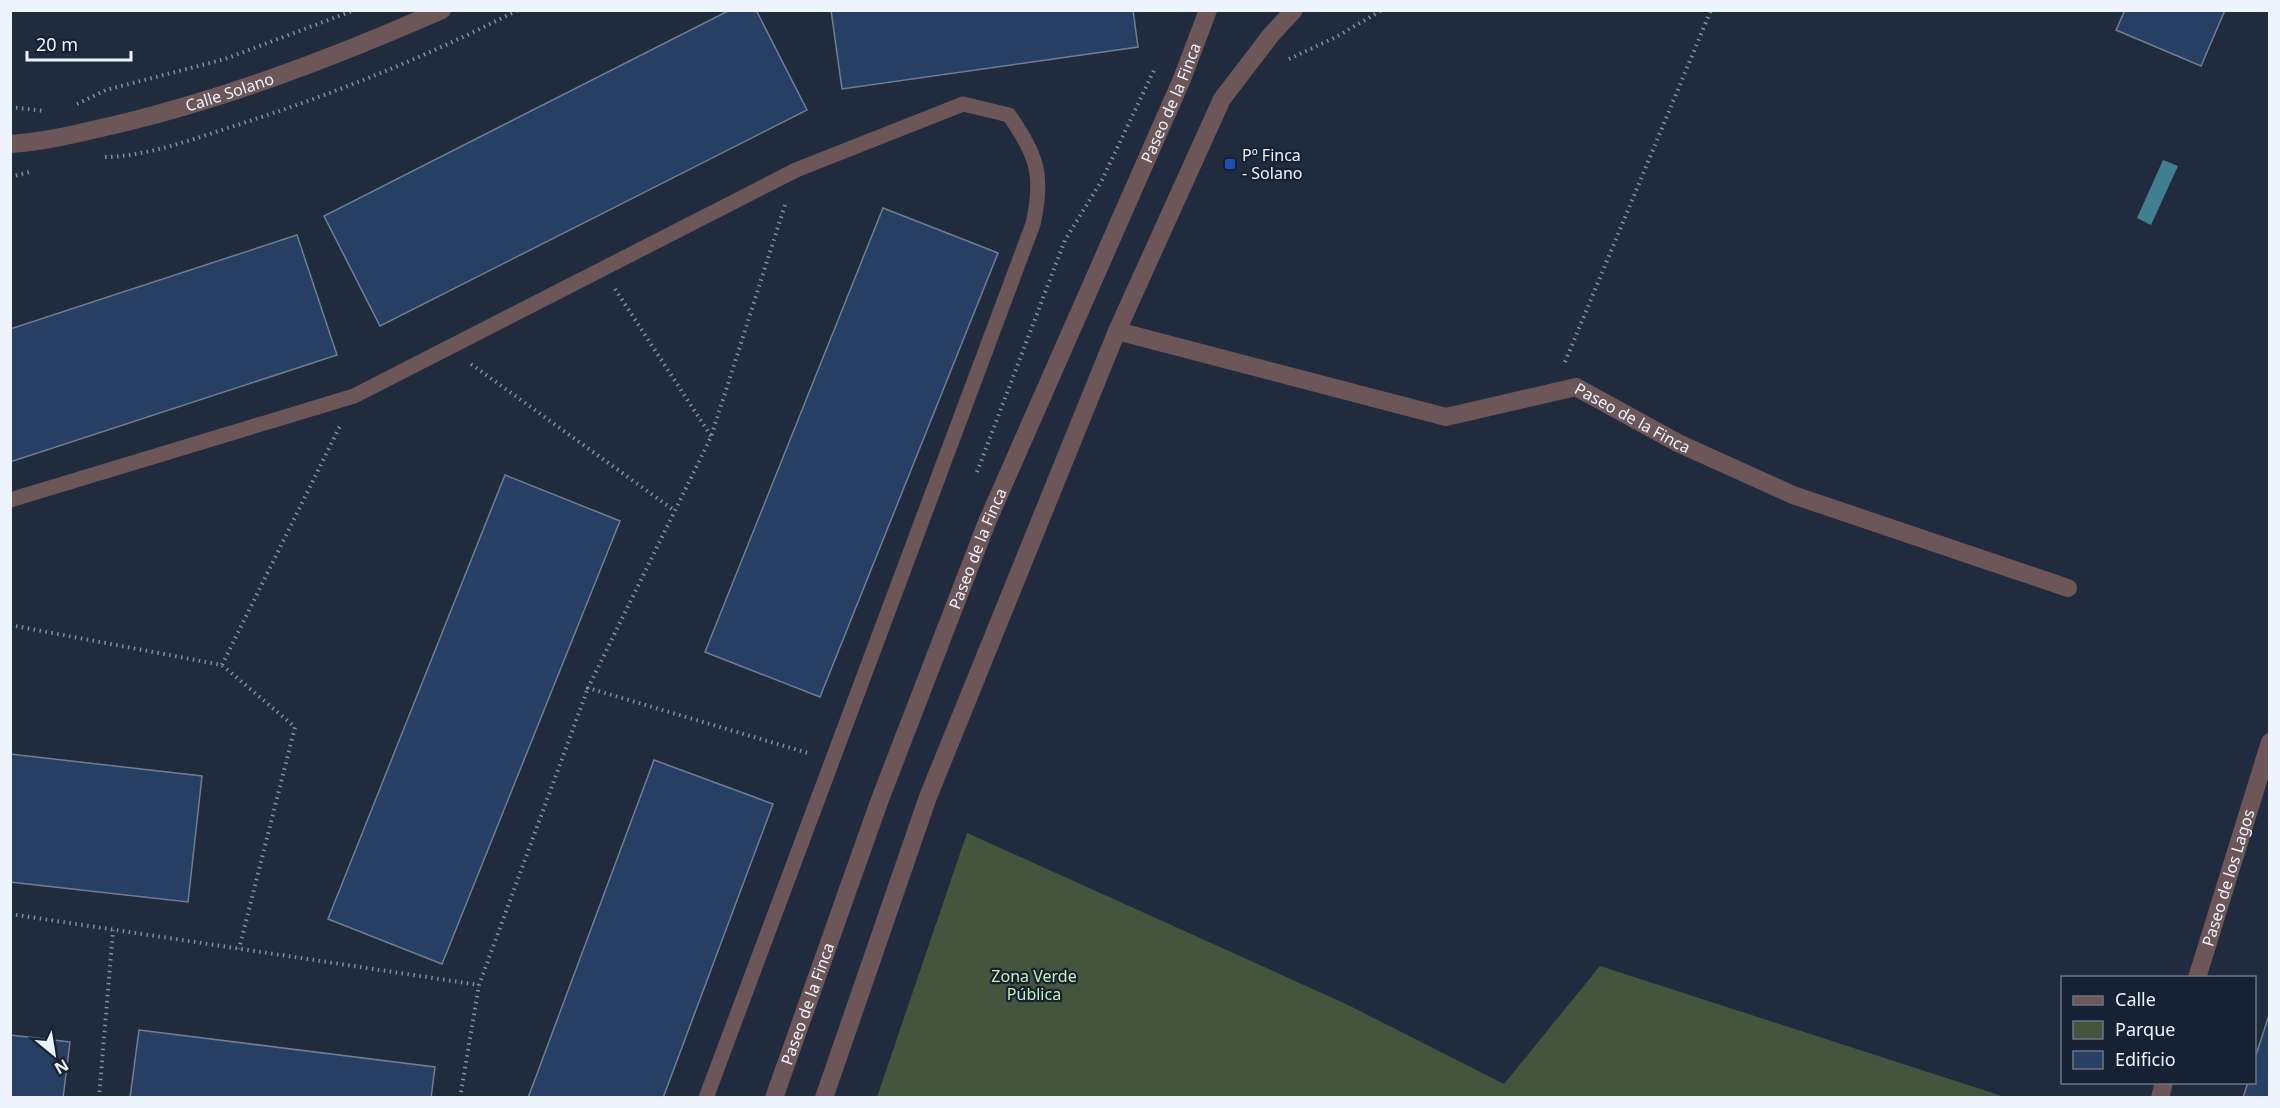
<svg xmlns="http://www.w3.org/2000/svg" width="2280" height="1108" viewBox="0 0 2280 1108" font-family="'Noto Sans',sans-serif">
<style>
.green{fill:#45543c}
.water{fill:#407f8f}
.building{fill:#273f63;stroke:#707e94;stroke-width:1.5}
.lines{fill:none;stroke-linecap:round;stroke-linejoin:round}
.path{stroke:#858e9c;stroke-width:4;stroke-dasharray:1.5 4.5;stroke-linecap:butt}
.lane{stroke:#6d5658;stroke-width:15}
.street{stroke:#6d5658;stroke-width:18}
.transit-dot{fill:#1a4fb4;stroke:#162233;stroke-width:2}
.labels{text-anchor:middle;stroke-width:4.5;stroke-linejoin:round;paint-order:stroke}
.street-label{font-size:16px;fill:#edf4fd;stroke:#162233}
.poi-label{font-size:16px;fill:#edf4fd;stroke:#162233;text-anchor:start}
.park-label{font-size:16px;fill:#c8f2ae;stroke:#162233}
</style>
<rect width="100%" height="100%" fill="#202c3e"/>
<path class="green" d="M 967,833 L 1346,1004 L 1504,1084 L 1600,966 L 2005,1097 L 877,1097 Z"/>
<path class="water" d="M 2163,160 L 2178,166 L 2151,225 L 2137,218 Z"/>
<path class="building" d="M 730,10 L 756,10 L 807,110 L 380,326 L 324,216 Z
M 831,10 L 1133,10 L 1138,47 L 842,89 Z
M 2125,10 L 2225,10 L 2201,66 L 2116,30 Z
M 883,208 L 998,253 L 820,697 L 705,652 Z
M 297,235 L 337,355 L 10,462 L 10,329 Z
M 505,475 L 620,521 L 442,964 L 328,919 Z
M 10,754 L 202,776 L 188,902 L 10,882 Z
M 654,760 L 773,804 L 663,1098 L 528,1098 Z
M 2270,1012 L 2270,1098 L 2243,1098 L 2248,1082 L 2254,1082 L 2254,1061 Z
M 139,1030 L 435,1067 L 431,1098 L 130,1098 Z
M 10,1035 L 70,1042 L 63,1098 L 10,1098 Z"/>
<g class="lines">
<path class="path" d="M 1289,59 L 1336,37 L 1382,10
M 77,104 L 106,90 L 225,59 L 355,10
M 10,107 L 44,111
M 105,157 C 149,156 193,139 234,126 C 334,94 424,58 518,10
M 10,177 L 33,171
M 785,205 L 711,437 L 588,688 L 808,753
M 615,289 L 711,436
M 1565,362 L 1711,10
M 471,364 L 675,511
M 977,472 L 1065,240 L 1102,180 L 1155,68
M 2270,541 L 2270,558
M 10,625 L 222,665 L 295,727 L 239,949
M 222,665 L 340,426
M 10,914 L 479,985
M 99,1098 L 113,930
M 460,1098 L 479,985 L 588,688"/>
<path class="lane" d="M 10,500 L 354,396 L 796,170 L 963,104 L 1009,115 C 1037,155 1044,175 1033,224 L 706,1098"/>
<g class="street">
<path id="s1" d="M 10,144 C 51,141 88,131 127,122 C 236,95 339,55 442,10"/>
<path id="s2" d="M 1117,331 L 1446,417 L 1576,387 L 1678,443 L 1793,495 L 2068,588"/>
<path id="s3" d="M 2197,978 L 2270,742"/>
<path id="s4" d="M 774,1098 L 879,802 L 987,522 L 1182,79 L 1208,10"/>
<path d="M 824,1098 L 928,797 L 1117,331 L 1222,99 L 1271,35 L 1294,10"/>
<path d="M 2160,1098 L 2164,1082"/>
</g>
</g>
<rect class="transit-dot" x="1224" y="158" width="12" height="12" rx="3"/>
<g class="labels">
<g class="street-label">
<text dy="6" stroke="none"><textPath href="#s1" startOffset="226">Calle Solano</textPath></text>
<text dy="6" stroke="none"><textPath href="#s4" startOffset="1072">Paseo de la Finca</textPath></text>
<text dy="6" stroke="none"><textPath href="#s2" startOffset="538">Paseo de la Finca</textPath></text>
<text dy="6" stroke="none"><textPath href="#s4" startOffset="586">Paseo de la Finca</textPath></text>
<text dy="6" stroke="none"><textPath href="#s3" startOffset="105">Paseo de los Lagos</textPath></text>
<text dy="6" stroke="none"><textPath href="#s4" startOffset="100">Paseo de la Finca</textPath></text>
</g>
<g class="poi-label">
<text x="1242" y="161">Pº Finca<tspan x="1242" dy="18">- Solano</tspan></text>
</g>
<g class="park-label">
<text x="1034" y="982">Zona Verde<tspan x="1034" dy="18">Pública</tspan></text>
</g>
</g>
<rect width="2280" height="1108" fill="none" stroke="#edf4fd" stroke-width="24"/>
<rect x="2061" y="976" width="195" height="108" fill="#162233" stroke="#6c7684" stroke-width="1.5"/>
<rect x="2073" y="996" width="30" height="9" fill="#6d5658" stroke="#6c7684" stroke-width="1.5"/>
<text x="2115" y="1006" font-size="18" fill="#edf4fd">Calle</text>
<rect x="2073" y="1021" width="30" height="18" fill="#45543c" stroke="#6c7684" stroke-width="1.5"/>
<text x="2115" y="1036" font-size="18" fill="#edf4fd">Parque</text>
<rect x="2073" y="1051" width="30" height="18" fill="#273f63" stroke="#6c7684" stroke-width="1.5"/>
<text x="2115" y="1066" font-size="18" fill="#edf4fd">Edificio</text>
<g transform="translate(54 1054) rotate(150)" stroke="#162233" stroke-width="4.5" paint-order="stroke">
<path d="M0-4.5L10 22L0 15L-10 22Z" fill="#edf4fd"/>
<text y="-9" font-size="16" font-weight="bold" text-anchor="middle" fill="#edf4fd">N</text>
</g>
<path d="M27 51v9h104v-9" fill="none" stroke="#edf4fd" stroke-width="3"/>
<text x="36" y="51" font-size="18" fill="#edf4fd" stroke="#162233" stroke-width="4.5" paint-order="stroke">20 m</text>
</svg>
